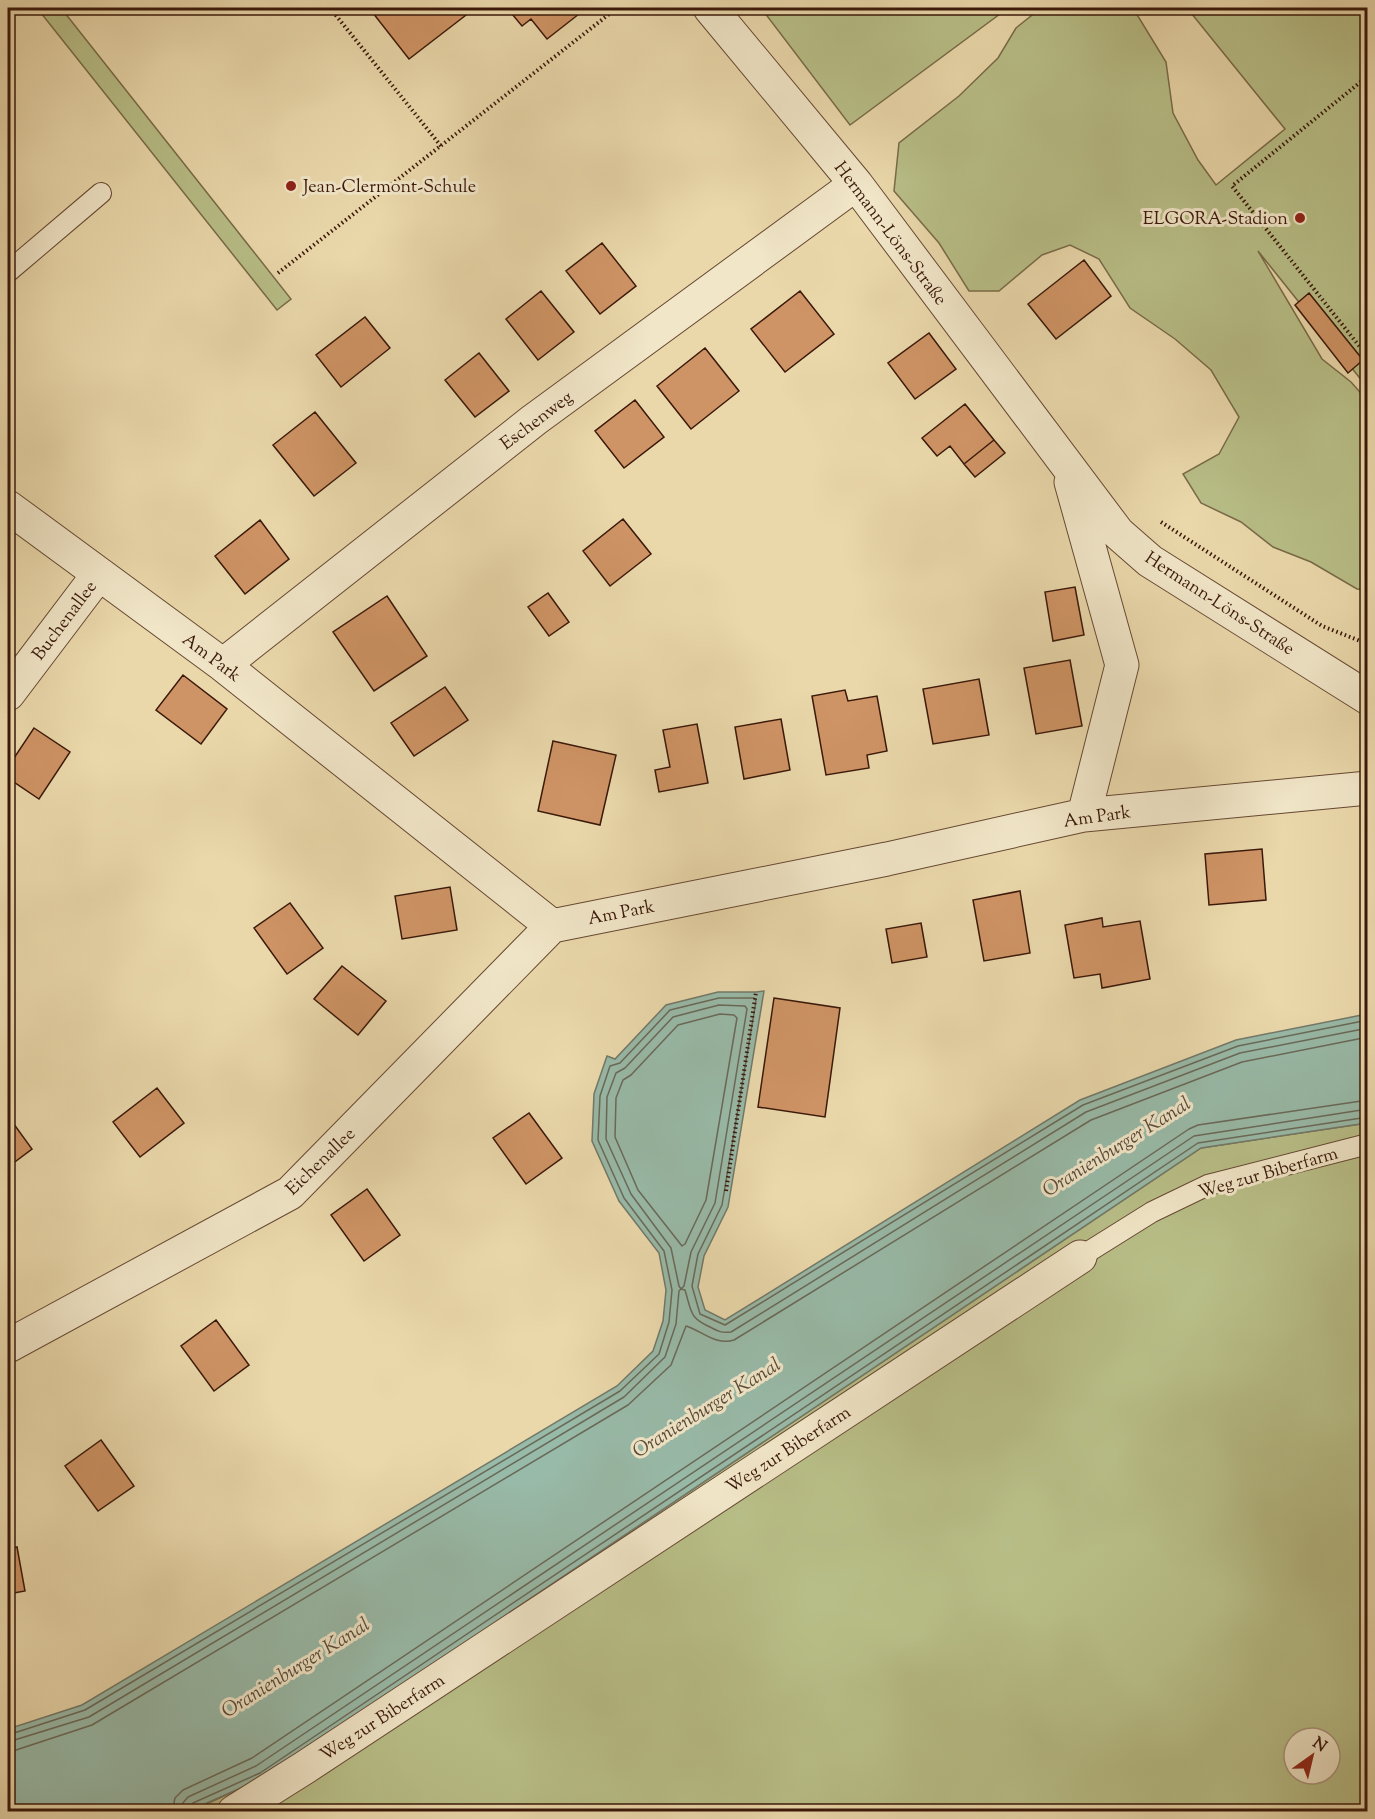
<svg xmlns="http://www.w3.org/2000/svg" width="1375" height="1819" viewBox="0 0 1375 1819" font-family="'Sorts Mill Goudy',serif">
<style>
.green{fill:#b8be87;stroke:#796b48;stroke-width:1.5;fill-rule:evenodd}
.water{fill:#98baa8;stroke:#727969;stroke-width:1.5}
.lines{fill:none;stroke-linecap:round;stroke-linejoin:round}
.shore{stroke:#696959;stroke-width:1.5}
.building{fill:#cf9465;stroke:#3a180a;stroke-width:1.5}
.service-casing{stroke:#664832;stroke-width:22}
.minor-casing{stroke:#664832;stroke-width:35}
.path{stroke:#3a180a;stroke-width:4;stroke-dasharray:1.5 3;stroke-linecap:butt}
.service{stroke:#f1e6c8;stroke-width:20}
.minor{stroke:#f1e6c8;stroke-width:33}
.poi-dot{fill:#8f2418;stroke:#f1e6c8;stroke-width:2}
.labels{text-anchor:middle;stroke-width:6;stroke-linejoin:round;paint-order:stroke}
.poi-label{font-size:18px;fill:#3a180a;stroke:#f1e6c8;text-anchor:start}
.street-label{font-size:18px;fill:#3a180a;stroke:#f1e6c8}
.water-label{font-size:20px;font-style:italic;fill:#564939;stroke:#f1e6c8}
</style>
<rect width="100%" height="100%" fill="#ead8ab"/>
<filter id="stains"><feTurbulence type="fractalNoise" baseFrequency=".00333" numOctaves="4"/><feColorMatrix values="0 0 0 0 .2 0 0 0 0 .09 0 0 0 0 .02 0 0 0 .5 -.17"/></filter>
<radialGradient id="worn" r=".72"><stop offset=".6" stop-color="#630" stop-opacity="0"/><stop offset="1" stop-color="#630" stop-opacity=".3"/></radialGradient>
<path class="green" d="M 37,8 L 61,8 L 291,299 L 277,310 Z
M 761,8 L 1008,8 L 850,125 Z
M 1041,8 L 1133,8 L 1166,62 L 1173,113 L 1198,160 L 1216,185 L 1285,129 L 1187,8 L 1367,8 L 1367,387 L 1258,251 L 1322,359 L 1351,382 L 1367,400 L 1367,590 L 1357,589 L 1311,562 L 1273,547 L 1241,522 L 1201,503 L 1183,474 L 1219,454 L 1239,417 L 1211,370 L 1175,339 L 1130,308 L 1099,259 L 1070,245 L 1042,255 L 999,291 L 969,291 L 939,243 L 894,191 L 899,143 L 959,96 L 998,58 L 1016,28 Z
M 1367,1123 L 1367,1811 L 189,1812 L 263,1778 L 1201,1148 ZM 1294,1738 L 1330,1738 L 1330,1774 L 1294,1774 Z"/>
<path class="water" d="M 764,991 L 728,1207 L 704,1256 L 698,1287 L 705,1310 L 725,1320 L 1080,1100 L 1236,1040 L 1367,1014 L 1367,1123 L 1201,1148 L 263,1778 L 189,1811 L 8,1811 L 8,1729 L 82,1705 L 617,1386 L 653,1351 L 663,1321 L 666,1290 L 659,1253 L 619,1201 L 592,1141 L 594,1094 L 607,1056 L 615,1059 L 666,1005 L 718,992 L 756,992 Z"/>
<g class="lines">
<path class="shore" d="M 719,1005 L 745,1006 L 747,1009 L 715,1203 L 691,1252 L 684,1286 L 681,1289 L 679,1286 L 671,1248 L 631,1194 L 606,1139 L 607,1097 L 616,1073 L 625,1068 L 673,1017 Z
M 720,1014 L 734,1015 L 737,1018 L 706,1200 L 685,1244 L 682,1246 L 638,1190 L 615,1137 L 616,1098 L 623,1080 L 631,1075 L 678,1025 Z
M 8,1735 L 85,1710 L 620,1391 L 659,1354 L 669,1322 L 672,1290 L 664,1251 L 624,1198 L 598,1140 L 600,1096 L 610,1066 L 620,1063 L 670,1010 L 719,998 L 754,998 L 756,1001 L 722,1205 L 698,1254 L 692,1286 L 700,1314 L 725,1325 L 1083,1105 L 1238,1046 L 1368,1020
M 8,1742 L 89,1717 L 624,1397 L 665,1357 L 676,1324 L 679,1291 L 681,1289 L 685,1290 C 692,1313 689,1318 712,1328 C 719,1332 723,1333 731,1332 L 1086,1112 L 1240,1053 L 1368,1028
M 8,1751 L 16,1750 L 92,1725 L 628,1405 L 671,1365 L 686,1326 C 702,1331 716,1346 734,1340 L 1091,1120 L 1242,1062 L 1368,1037
M 172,1812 L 175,1798 L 183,1790 L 252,1758 L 1189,1129 L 1198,1125 L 1368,1100
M 181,1812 L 182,1804 L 188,1797 L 256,1766 L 1194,1136 L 1368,1109
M 189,1812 L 189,1807 L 193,1803 L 260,1773 L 1198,1143 L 1368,1117"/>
</g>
<path class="building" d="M 369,8 L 466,8 L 470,12 L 409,59 Z
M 507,8 L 574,8 L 579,14 L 547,39 L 531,19 L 522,26 Z
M 602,243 L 636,286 L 600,314 L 566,271 Z
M 1084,260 L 1111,296 L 1056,339 L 1028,304 Z
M 541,291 L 574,332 L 538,360 L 506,319 Z
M 800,291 L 834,334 L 785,372 L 751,329 Z
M 1309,293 L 1363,360 L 1348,373 L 1295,305 Z
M 365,317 L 390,348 L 341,387 L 316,355 Z
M 929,333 L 956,369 L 915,399 L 888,363 Z
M 705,348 L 739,391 L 691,429 L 657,386 Z
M 479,353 L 509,391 L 475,417 L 445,380 Z
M 635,400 L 664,437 L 624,468 L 595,431 Z
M 965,404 L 994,440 L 964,464 L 950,446 L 937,456 L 922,438 Z
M 315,412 L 356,463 L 314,496 L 273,445 Z
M 994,440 L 1005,453 L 975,477 L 964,464 Z
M 623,519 L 651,554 L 610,586 L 583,551 Z
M 260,520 L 289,559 L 245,594 L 215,556 Z
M 1075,587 L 1084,635 L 1053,641 L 1045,592 Z
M 548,593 L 569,622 L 549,636 L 528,607 Z
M 387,596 L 427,656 L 374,691 L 333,632 Z
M 1070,660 L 1082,726 L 1036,734 L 1024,668 Z
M 183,675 L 227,709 L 201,744 L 156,710 Z
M 979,679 L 989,735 L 933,744 L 923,689 Z
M 445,687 L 468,720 L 414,756 L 391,723 Z
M 845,690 L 848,701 L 877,696 L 887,751 L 867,755 L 869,768 L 826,775 L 812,696 Z
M 781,719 L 790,770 L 744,779 L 735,727 Z
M 697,724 L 708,783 L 659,792 L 655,770 L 670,767 L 663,730 Z
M 34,728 L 70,752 L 39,799 L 8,778 L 8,767 Z
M 553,741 L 616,755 L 600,825 L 538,811 Z
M 1262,849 L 1266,900 L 1209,905 L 1205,854 Z
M 450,887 L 457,930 L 402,939 L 395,896 Z
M 1020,891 L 1030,953 L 984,961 L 973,900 Z
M 290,903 L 323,948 L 287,974 L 254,928 Z
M 1102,918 L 1103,927 L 1140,921 L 1150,979 L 1102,988 L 1100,974 L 1074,978 L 1065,925 Z
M 921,923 L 927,957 L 892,963 L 886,929 Z
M 342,966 L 386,1001 L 358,1035 L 314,999 Z
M 774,998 L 840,1008 L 825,1117 L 758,1107 Z
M 157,1088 L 184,1123 L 140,1157 L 113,1122 Z
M 529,1113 L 562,1158 L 526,1184 L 493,1138 Z
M 8,1116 L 32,1149 L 8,1167 Z
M 367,1189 L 400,1235 L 364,1261 L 331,1215 Z
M 216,1320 L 249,1365 L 214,1391 L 181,1346 Z
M 101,1440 L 134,1486 L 98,1511 L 65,1466 Z
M 17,1547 L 25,1591 L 8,1594 L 8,1549 Z"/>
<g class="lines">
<g class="service-casing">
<path id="service" d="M 8,272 L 101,193
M 1080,1257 L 1152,1212 L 1208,1185 L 1368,1144"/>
</g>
<g class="minor-casing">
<path id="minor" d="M 710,8 L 856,184 L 1118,533 L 1150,561 L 1368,698
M 1071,482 L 1122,665 L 1084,815
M 8,507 L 223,665 L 552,926 L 887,859 L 1084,815 L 1368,788
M 223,665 L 534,420 L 856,184
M 8,694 L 98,575
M 8,1346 L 290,1193 L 552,926
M 234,1812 L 304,1768 L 1080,1257"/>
</g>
<path class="path" d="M 330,8 L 441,146
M 1368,76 L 1232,186 L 1368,357
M 278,273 L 617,8
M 1161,522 L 1322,626 L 1368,644
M 726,1191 L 756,992"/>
<use href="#service" class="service"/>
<use href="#minor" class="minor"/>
</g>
<g class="poi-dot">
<circle cx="291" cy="186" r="6"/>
<circle cx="1300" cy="218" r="6"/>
</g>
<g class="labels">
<g class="poi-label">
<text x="303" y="192">Jean-Clermont-Schule</text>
<text x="1288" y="224" text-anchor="end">ELGORA-Stadion</text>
</g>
<g class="street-label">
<text transform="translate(891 233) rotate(53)" y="6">Hermann-Löns-Straße</text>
<text transform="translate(536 420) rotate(-37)" y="6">Eschenweg</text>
<text transform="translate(1220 603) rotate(33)" y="6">Hermann-Löns-Straße</text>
<text transform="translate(64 620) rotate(-53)" y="6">Buchenallee</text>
<text transform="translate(212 657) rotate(37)" y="6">Am Park</text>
<text transform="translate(1097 816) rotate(-8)" y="6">Am Park</text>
<text transform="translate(621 912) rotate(-11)" y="6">Am Park</text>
<text transform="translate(320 1161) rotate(-44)" y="6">Eichenallee</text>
<text transform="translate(1268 1172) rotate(-16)" y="6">Weg zur Biberfarm</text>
<text transform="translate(788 1449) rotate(-33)" y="6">Weg zur Biberfarm</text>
<text transform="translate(382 1717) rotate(-33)" y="6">Weg zur Biberfarm</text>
</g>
<g class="water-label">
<text transform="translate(1116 1146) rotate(-32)" y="7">Oranienburger Kanal</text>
<text transform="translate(706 1407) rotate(-32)" y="7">Oranienburger Kanal</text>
<text transform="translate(295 1667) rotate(-32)" y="7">Oranienburger Kanal</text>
</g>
</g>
<rect width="1375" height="1819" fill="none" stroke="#ead8ab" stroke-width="30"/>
<rect x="9" y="9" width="1357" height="1801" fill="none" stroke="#3a180a" stroke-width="3"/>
<rect x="15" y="15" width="1345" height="1789" fill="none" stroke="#3a180a" stroke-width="1.5"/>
<g transform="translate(1312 1756) rotate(34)"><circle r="28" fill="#f1e6c8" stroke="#a8947c" stroke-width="1.5"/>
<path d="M0-4.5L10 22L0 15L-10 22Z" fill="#8f2418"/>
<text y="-9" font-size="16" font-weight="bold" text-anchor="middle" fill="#3a180a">N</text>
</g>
<rect width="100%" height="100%" filter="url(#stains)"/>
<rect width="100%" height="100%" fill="url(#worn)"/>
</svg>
